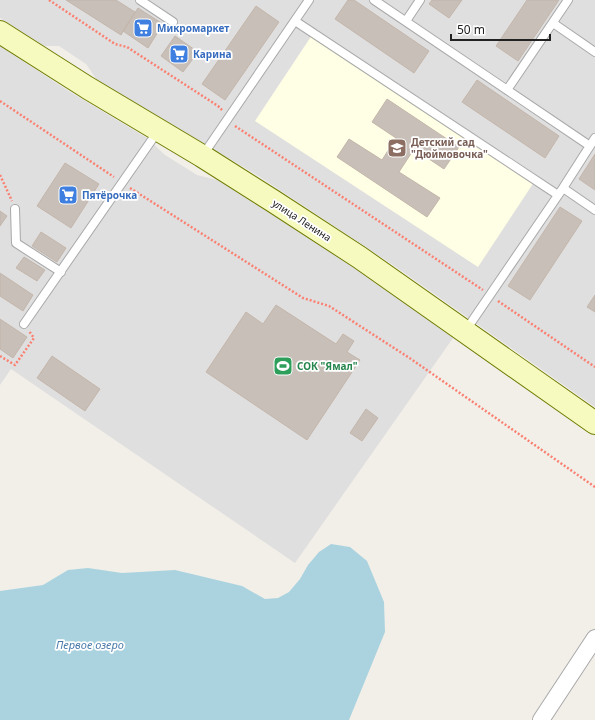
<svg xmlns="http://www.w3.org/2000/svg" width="595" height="720" viewBox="0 0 595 720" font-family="'Noto Sans',sans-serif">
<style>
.residential{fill:#e0dfdf}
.education{fill:#ffffe5}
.water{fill:#aad3df}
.building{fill:#c7bfb8;stroke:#c4b6ab}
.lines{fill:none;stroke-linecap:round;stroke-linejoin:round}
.service-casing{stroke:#a9a9a9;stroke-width:10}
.minor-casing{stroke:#a9a9a9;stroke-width:18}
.secondary-casing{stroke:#707d05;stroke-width:24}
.path{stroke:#fa8072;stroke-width:2.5;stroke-dasharray:2 2;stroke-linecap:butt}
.service{stroke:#fff;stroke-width:8}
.minor{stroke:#fff;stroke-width:16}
.secondary{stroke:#f7fabf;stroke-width:22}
.labels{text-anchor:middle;stroke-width:3.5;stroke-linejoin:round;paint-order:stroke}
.shop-label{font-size:10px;font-weight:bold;fill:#366cbe;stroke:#fff;text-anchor:start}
.education-label{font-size:10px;font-weight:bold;fill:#785e54;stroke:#fff;text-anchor:start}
.street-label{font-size:10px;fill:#222;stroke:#fff}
.leisure-label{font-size:10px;font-weight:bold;fill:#27864d;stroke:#fff;text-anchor:start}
.water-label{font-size:11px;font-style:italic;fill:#4a7aab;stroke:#fff}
</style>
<rect width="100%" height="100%" fill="#f2efe9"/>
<path class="residential" d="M 0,0 L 595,0 L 595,407 L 396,267 L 260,177 L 97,80 L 86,64 L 59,46 L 44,46 L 0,18 Z
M 0,46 L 67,90 L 147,138 L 165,155 L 197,175 L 217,180 L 311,239 L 386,289 L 453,338 L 295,563 L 11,369 L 0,385 Z"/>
<path class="education" d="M 316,29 L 538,176 L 478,267 L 255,121 Z"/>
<path class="water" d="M 331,544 L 350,547 L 367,561 L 384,602 L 385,632 L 349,720 L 0,720 L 0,591 L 43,585 L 68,570 L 88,568 L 122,573 L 175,570 L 242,586 L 265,599 L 278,598 L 289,592 L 300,579 L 308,565 L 319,552 Z"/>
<path class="building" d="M 66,0 L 116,0 L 135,12 L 121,35 Z
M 348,0 L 354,0 L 429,51 L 414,73 L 335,19 Z
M 432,0 L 462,0 L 449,18 L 429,4 Z
M 527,0 L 559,0 L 518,61 L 496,46 Z
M 256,6 L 279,22 L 225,100 L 202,84 Z
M 138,8 L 163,24 L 148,48 L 123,31 Z
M 175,36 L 198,52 L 183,72 L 161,56 Z
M 477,80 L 559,136 L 545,158 L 462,102 Z
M 387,99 L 459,147 L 444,169 L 414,149 L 399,172 L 440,198 L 427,217 L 337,157 L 349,139 L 382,160 L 396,138 L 372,122 Z
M 595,154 L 595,190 L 579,179 Z
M 65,163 L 99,184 L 71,228 L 37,206 Z
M 560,207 L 582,221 L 530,300 L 508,286 Z
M 0,211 L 7,216 L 0,226 Z
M 41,232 L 66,248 L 57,262 L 32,246 Z
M 24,257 L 45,270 L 37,281 L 16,268 Z
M 0,273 L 33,295 L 23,311 L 0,296 Z
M 595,295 L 595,312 L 587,307 Z
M 276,305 L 336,344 L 343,334 L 354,341 L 347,352 L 360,360 L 307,440 L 206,372 L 246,312 L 263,324 Z
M 0,319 L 27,337 L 13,358 L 0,349 Z
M 52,356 L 100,389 L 85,411 L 37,378 Z
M 366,409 L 378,418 L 362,441 L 350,433 Z"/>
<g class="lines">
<g class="service-casing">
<path id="service" d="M 140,0 L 173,22
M 374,0 L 590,146
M 295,21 L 558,195
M 406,21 L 420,0
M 553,23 L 595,52
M 507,90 L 568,0
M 203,155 L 309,0
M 563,188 L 595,210
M 15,209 L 16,243 L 61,272
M 24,324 L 158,131
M 466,330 L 563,188 L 595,138"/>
</g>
<g class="minor-casing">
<path id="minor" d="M 541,720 L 595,638"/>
</g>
<g class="secondary-casing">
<path id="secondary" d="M 0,32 L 88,88 L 202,156 L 273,201 L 359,257 L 595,423"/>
</g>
<path class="path" d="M 49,0 L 115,44 L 127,47 L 218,106 L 222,110
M 0,101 L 114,177
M 235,126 L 483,290
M 0,175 L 12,201
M 130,188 L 303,298 L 329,306 L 411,359 L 595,487
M 498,301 L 595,367
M 0,356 L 15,365 L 34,338 L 29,331"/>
<use href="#service" class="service"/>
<use href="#minor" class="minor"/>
<use href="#secondary" class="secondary"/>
</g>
<defs>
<g id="supermarket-square" transform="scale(1)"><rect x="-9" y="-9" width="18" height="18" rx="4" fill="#3f7fe0" stroke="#fff"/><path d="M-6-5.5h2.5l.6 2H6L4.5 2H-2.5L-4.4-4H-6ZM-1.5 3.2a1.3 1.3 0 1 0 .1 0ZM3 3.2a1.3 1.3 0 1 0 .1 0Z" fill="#fff"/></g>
<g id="school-square" transform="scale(1)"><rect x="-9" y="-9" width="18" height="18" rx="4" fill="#8d6e63" stroke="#fff"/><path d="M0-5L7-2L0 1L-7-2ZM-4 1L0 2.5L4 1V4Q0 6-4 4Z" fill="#fff"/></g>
<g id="stadium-square" transform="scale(1)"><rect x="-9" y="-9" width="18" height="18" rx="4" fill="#2e9e5b" stroke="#fff"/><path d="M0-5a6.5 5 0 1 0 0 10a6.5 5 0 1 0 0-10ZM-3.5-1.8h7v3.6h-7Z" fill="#fff"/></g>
</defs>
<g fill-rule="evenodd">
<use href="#supermarket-square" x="143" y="28"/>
<use href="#supermarket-square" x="179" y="54"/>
<use href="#school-square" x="397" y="148"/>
<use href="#supermarket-square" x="68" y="195"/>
<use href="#stadium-square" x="283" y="366"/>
</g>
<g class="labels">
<g class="shop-label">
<text x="157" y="32">Микромаркет</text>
<text x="193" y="58">Карина</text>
<text x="82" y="199">Пятёрочка</text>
</g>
<g class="education-label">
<text x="411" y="146">Детский сад<tspan x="411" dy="12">"Дюймовочка"</tspan></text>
</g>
<g class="street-label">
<text transform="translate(302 220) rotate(33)" y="4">улица Ленина</text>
</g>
<g class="leisure-label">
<text x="297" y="370">СОК "Ямал"</text>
</g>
<g class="water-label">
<text x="90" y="649">Первое озеро</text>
</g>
</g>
<path d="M451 34v6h99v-6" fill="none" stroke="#222222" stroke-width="2"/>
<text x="457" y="34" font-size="12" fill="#222222" stroke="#ffffff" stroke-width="3" paint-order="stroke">50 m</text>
</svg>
